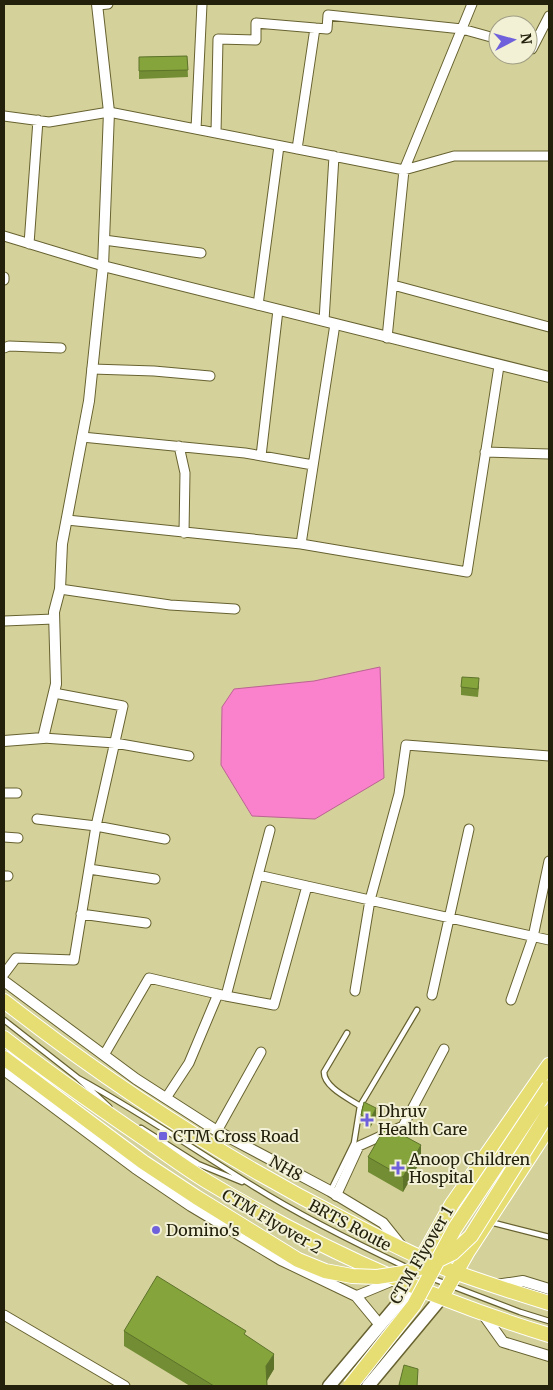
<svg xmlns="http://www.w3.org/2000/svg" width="553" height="1390" viewBox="0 0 553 1390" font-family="Merriweather,serif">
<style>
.water{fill:#fa81cb;stroke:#ba6492}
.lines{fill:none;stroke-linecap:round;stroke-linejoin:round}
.service-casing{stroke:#676230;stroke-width:7}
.minor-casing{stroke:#676230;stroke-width:11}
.tertiary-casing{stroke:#676230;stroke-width:12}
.secondary-casing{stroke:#676230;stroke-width:15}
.primary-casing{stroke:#fff;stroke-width:16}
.service{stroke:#fff;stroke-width:4.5}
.minor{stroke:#fff;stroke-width:9}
.tertiary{stroke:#fff;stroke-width:10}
.secondary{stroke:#fff;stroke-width:12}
.primary{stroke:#e6de73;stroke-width:14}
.primary-bridge-casing{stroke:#fff;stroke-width:16;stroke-linecap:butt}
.primary-bridge{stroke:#e6de73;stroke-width:14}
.wall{fill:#728d34}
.shaded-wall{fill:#5d732a}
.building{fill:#85a43c;stroke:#5d732a}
.poi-dot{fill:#6f61dc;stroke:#f2f1d6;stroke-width:2}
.labels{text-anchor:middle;stroke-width:4;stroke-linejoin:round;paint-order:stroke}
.poi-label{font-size:16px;fill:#23210c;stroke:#f2f1d6;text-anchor:start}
.street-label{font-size:16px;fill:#23210c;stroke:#f2f1d6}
</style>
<rect width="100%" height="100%" fill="#d5d19b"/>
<path class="water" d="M 380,667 L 384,778 L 315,819 L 252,816 L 221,765 L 222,707 L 234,689 L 314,681 Z"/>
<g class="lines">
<g class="service-casing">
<path id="service" d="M 4,1020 L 78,1078 L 109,1107
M 347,1033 L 324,1072 C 324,1087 348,1098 360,1106
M 78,1078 C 138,1111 195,1150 253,1186 C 302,1217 355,1243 408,1268
M 141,1128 L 198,1164 L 242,1182
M 331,1190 L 354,1143 L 360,1106 L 417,1010
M 490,1222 L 549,1237
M 431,1278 L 520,1312 L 549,1321"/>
</g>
<g class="minor-casing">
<path id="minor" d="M 98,5 L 108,4
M 528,48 L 532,49 L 549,16
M 4,116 L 49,122 L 109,112 L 404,170 L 454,156 L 549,156
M 196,129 L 202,4
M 216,133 L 218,39 L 256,40 L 256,23 L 327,29 L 328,15 L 462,29 L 498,39
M 297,149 L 315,28
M 4,236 L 103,266
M 104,240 L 201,253
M 29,244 L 38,120
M 4,280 L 4,277
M 393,285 L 549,327
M 258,305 L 279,146
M 324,321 L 334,156
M 387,338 L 404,170 L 472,4
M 4,348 L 9,346 L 61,348
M 92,369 L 154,371 L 210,376
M 82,437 L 245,453 L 313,465
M 179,446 L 185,473 L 184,533
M 485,452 L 549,454
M 261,456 L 278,310
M 67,520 L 301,544 L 335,324
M 301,544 L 467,572 L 499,366
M 60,589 L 170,605 L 235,609
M 4,621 L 54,619
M 43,738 L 115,743 L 189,756
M 4,793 L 17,793
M 37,819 L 96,826 L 165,839
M 4,837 L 18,838
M 89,869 L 155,879
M 258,875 L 307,886
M 4,876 L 8,876
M 81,914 L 146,923
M 4,974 L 16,958 L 74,960 L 96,826 L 123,706 L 54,693
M 355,991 L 370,900 L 399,794 L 406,745 L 549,756
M 432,995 L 469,829
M 226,996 L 274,1005 L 307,886 L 549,940
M 511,1000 L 533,937 L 549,861
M 104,1055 L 149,978 L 226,996 L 270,830
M 166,1098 L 189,1063 L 218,994
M 217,1131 L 261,1052
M 336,1196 L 359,1146 L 403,1126 L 444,1049
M 356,1296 L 397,1279
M 4,1315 L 125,1386"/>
</g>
<g class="tertiary-casing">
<path id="tertiary" d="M 103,266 L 549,377
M 4,741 L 43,738 L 56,684 L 54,612 L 60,589 L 62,544 L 89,401 L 103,266 L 109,112 L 97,4
M 4,981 L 136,1079 L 217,1131 L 330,1191 L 383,1223 L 403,1248
M 4,1070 L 135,1168 L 191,1206 L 281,1260 L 356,1296 L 380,1325
M 496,1285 L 523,1281 L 549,1289
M 483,1314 L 503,1342 L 549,1356"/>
</g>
<g class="secondary-casing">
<path id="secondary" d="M 329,1386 L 402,1299 L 410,1284
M 368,1386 L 442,1297"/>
</g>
<g class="primary-casing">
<path id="primary" d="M 4,1001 C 109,1083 227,1160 347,1221 C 380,1238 414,1256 449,1270 C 482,1282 516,1293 549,1303
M 4,1038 C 49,1073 95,1105 142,1137 C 164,1152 185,1168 208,1182 C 314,1246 431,1299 549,1335
M 4,1058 L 68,1106
M 418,1265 L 452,1204 L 549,1065
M 442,1297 L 467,1253 L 549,1127"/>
</g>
<use href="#service" class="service"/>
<use href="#minor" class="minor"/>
<use href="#tertiary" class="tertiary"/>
<use href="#secondary" class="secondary"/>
<use href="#primary" class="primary"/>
<g class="primary-bridge-casing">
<path id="primary-bridge" d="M 68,1106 L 143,1162 L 196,1197 L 298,1260 L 325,1271 L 352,1276 L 377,1277 L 403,1273 L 426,1266 L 453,1253 L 471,1236 L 549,1112
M 350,1386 L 414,1305 L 455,1228 L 549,1087"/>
</g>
<use href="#primary-bridge" class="primary-bridge"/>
</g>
<path class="wall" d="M 187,56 L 188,77 L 139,79 L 139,57 Z
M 479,686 L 478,697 L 461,695 L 461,687 Z
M 361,1115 L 376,1116 L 370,1128 L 361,1123 Z
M 368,1157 L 421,1160 L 403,1192 L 368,1172 Z
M 124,1331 L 246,1335 L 274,1369 L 267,1381 L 267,1386 L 190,1386 L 124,1346 Z"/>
<path class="shaded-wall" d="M 376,1108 L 376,1116 L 370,1128 L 370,1120 Z
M 421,1145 L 421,1160 L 403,1192 L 403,1177 Z
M 274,1354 L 274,1369 L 266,1382 L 266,1366 Z"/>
<path class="building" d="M 187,56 L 188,70 L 139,71 L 139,57 Z
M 462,677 L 479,678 L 478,689 L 461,687 Z
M 364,1102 L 376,1108 L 370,1120 L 361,1115 Z
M 386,1126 L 421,1145 L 403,1177 L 368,1157 Z
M 157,1276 L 246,1331 L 244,1334 L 274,1354 L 266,1366 L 267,1385 L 266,1386 L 214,1386 L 124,1331 Z
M 404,1365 L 418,1369 L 417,1386 L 404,1386 L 399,1385 Z"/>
<g class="poi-dot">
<path d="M364.5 1112.5h5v5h5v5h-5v5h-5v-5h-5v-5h5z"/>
<rect x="158" y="1131" width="10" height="10" rx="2.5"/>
<path d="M395.5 1160.5h5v5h5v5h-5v5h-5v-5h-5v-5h5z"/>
<circle cx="156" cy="1230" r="5"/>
</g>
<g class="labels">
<g class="poi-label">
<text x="378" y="1117">Dhruv<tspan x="378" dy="18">Health Care</tspan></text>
<text x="173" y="1142">CTM Cross Road</text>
<text x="409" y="1165">Anoop Children<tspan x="409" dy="18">Hospital</tspan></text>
<text x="166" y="1236">Domino's</text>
</g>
<g class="street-label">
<text transform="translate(286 1168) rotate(29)" y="6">NH8</text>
<text transform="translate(272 1221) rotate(30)" y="6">CTM Flyover 2</text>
<text transform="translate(350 1225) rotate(28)" y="6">BRTS Route</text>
<text transform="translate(421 1255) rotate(-60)" y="6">CTM Flyover 1</text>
</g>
</g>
<rect width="553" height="1390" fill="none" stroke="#23210c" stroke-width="10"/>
<g transform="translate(513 40) rotate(84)"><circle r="24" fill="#f2f1d6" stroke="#9f9e85"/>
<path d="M0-4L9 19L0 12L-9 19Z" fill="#6f61dc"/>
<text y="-8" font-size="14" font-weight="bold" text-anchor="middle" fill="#23210c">N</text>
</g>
</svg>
